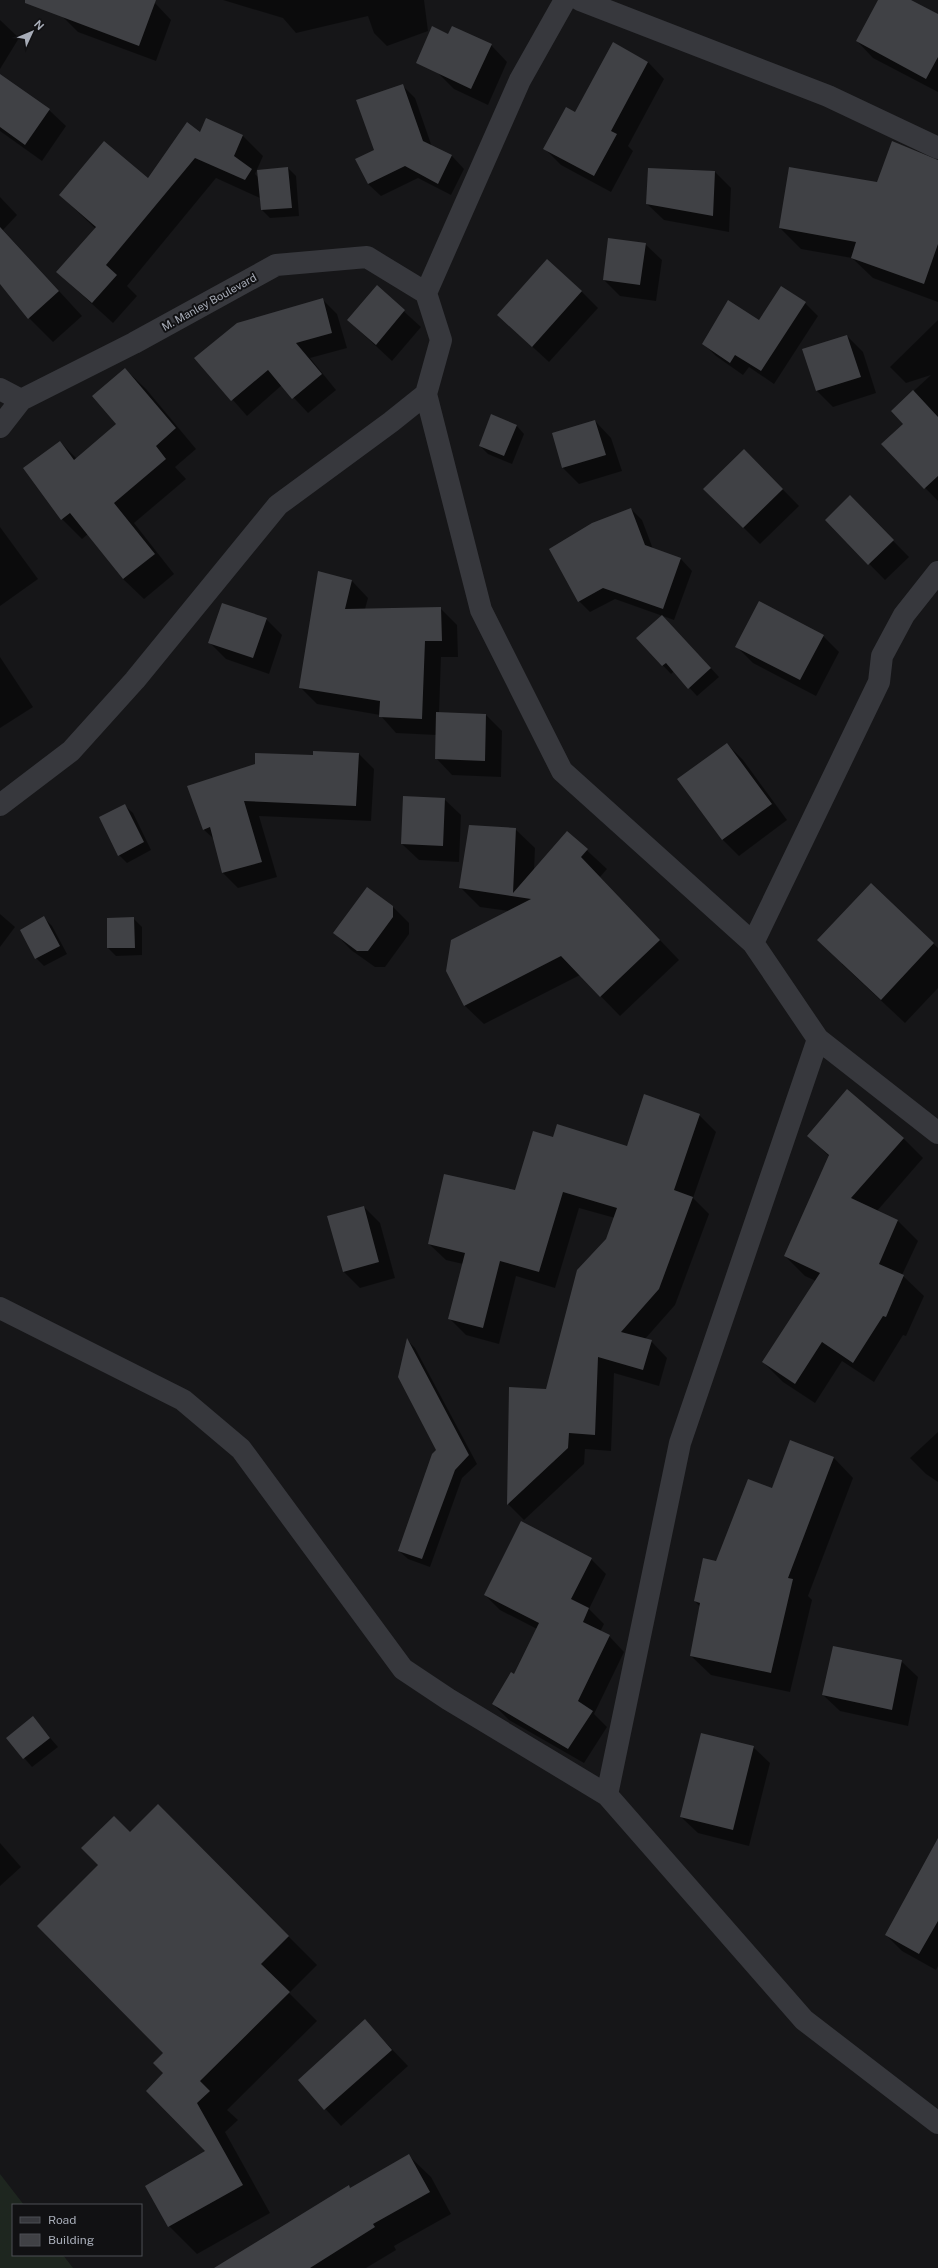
<svg xmlns="http://www.w3.org/2000/svg" width="938" height="2268" viewBox="0 0 938 2268" font-family="'Public Sans',sans-serif">
<style>
.green{fill:#1e261f}
.shadow{fill:#0007}
.building{fill:#404145}
.lines{fill:none;stroke-linecap:round;stroke-linejoin:round}
.minor{stroke:#37383d;stroke-width:22}
.labels{text-anchor:middle;stroke-width:4;stroke-linejoin:round;paint-order:stroke}
.street-label{font-size:11px;fill:#a8adb8;stroke:#111113}
</style>
<rect width="100%" height="100%" fill="#161618"/>
<path class="green" d="M 0,2174 L 24,2205 L 13,2205 L 13,2255 L 63,2255 L 73,2268 L 0,2268 Z"/>
<path class="shadow" d="M 67,0 L 147,0 L 155,3 L 171,20 L 156,61 L 78,32 L 62,16 Z
M 223,0 L 424,0 L 428,31 L 387,46 L 374,33 L 368,16 L 296,33 L 283,18 Z
M 879,0 L 909,0 L 938,16 L 938,92 L 873,58 L 857,41 Z
M 0,20 L 19,38 L 0,69 Z
M 613,44 L 648,62 L 664,79 L 628,146 L 633,151 L 611,192 L 561,165 L 544,148 L 575,113 Z
M 491,45 L 507,62 L 488,105 L 454,89 L 437,72 Z
M 0,75 L 49,110 L 66,126 L 42,161 L 0,131 Z
M 402,85 L 415,98 L 432,147 L 452,156 L 464,169 L 451,195 L 418,178 L 381,196 L 368,184 L 375,151 Z
M 201,133 L 243,136 L 263,156 L 255,174 L 258,177 L 288,168 L 296,176 L 299,216 L 270,218 L 262,210 L 260,198 L 216,178 L 127,286 L 137,296 L 113,323 L 57,272 L 96,229 L 60,195 L 149,180 Z
M 938,160 L 938,302 L 873,278 L 852,258 L 801,249 L 780,228 L 878,184 Z
M 715,172 L 731,188 L 729,232 L 664,220 L 647,204 Z
M 0,197 L 17,215 L 3,230 L 82,316 L 53,342 L 29,318 L 0,283 Z
M 645,244 L 662,260 L 656,301 L 620,296 L 604,280 Z
M 377,287 L 421,327 L 392,361 L 348,320 Z
M 581,291 L 598,308 L 549,362 L 498,315 Z
M 322,299 L 337,314 L 347,348 L 310,358 L 336,390 L 308,413 L 282,385 L 247,416 L 196,358 Z
M 805,303 L 818,316 L 774,384 L 749,367 L 743,375 L 716,356 L 703,343 Z
M 938,320 L 938,501 L 883,445 L 905,424 L 892,411 L 931,375 L 906,383 L 890,367 Z
M 847,336 L 863,352 L 876,393 L 833,407 L 817,391 Z
M 125,369 L 146,389 L 196,449 L 175,467 L 186,479 L 134,523 L 174,574 L 144,599 L 123,579 L 88,534 L 82,539 L 62,519 L 60,442 L 77,459 L 117,424 Z
M 595,421 L 611,438 L 622,471 L 579,484 L 563,468 L 553,434 Z
M 516,425 L 524,434 L 512,464 L 488,454 L 480,446 Z
M 744,450 L 799,506 L 760,544 L 705,489 Z
M 850,497 L 909,557 L 885,580 L 826,520 Z
M 631,509 L 642,520 L 653,549 L 681,559 L 692,571 L 674,620 L 615,599 L 590,612 L 579,601 Z
M 0,527 L 38,579 L 0,606 Z
M 319,572 L 352,581 L 368,598 L 365,609 L 440,608 L 457,625 L 458,657 L 441,657 L 439,713 L 486,715 L 502,731 L 501,777 L 452,775 L 436,758 L 436,735 L 396,733 L 380,715 L 317,704 L 300,687 Z
M 266,619 L 282,635 L 269,674 L 226,659 L 210,643 Z
M 670,624 L 719,677 L 697,696 L 674,671 L 671,674 L 637,638 Z
M 823,636 L 839,652 L 816,696 L 753,663 L 736,646 Z
M 0,657 L 33,707 L 0,728 Z
M 727,744 L 743,760 L 787,820 L 739,856 L 723,840 L 679,780 Z
M 359,754 L 374,769 L 371,821 L 259,816 L 277,877 L 238,888 L 223,873 L 214,839 L 203,829 L 189,787 L 314,756 Z
M 444,799 L 461,815 L 459,862 L 419,860 L 402,844 Z
M 124,805 L 133,813 L 151,850 L 127,863 L 119,855 Z
M 515,829 L 535,848 L 534,871 L 567,832 L 607,869 L 600,877 L 679,960 L 620,1016 L 580,975 L 484,1024 L 464,1005 L 509,911 L 480,907 L 460,887 Z
M 871,885 L 938,948 L 938,988 L 905,1023 L 842,964 Z
M 393,907 L 409,923 L 409,934 L 385,967 L 375,967 L 351,950 L 335,933 Z
M 0,914 L 15,927 L 0,947 Z
M 44,918 L 52,926 L 67,954 L 44,966 L 36,958 Z
M 133,918 L 142,927 L 142,955 L 116,956 L 108,948 Z
M 699,1115 L 716,1132 L 693,1198 L 709,1214 L 675,1305 L 645,1339 L 651,1341 L 667,1358 L 659,1386 L 614,1373 L 611,1451 L 585,1449 L 584,1464 L 524,1520 L 508,1504 L 546,1390 L 615,1218 L 579,1208 L 555,1288 L 516,1276 L 499,1344 L 466,1335 L 449,1318 L 463,1264 L 446,1260 L 429,1244 L 516,1191 L 554,1139 L 627,1147 Z
M 808,1136 L 903,1138 L 923,1158 L 877,1211 L 898,1221 L 918,1241 L 902,1275 L 924,1296 L 906,1336 L 903,1335 L 874,1382 L 842,1361 L 815,1403 L 783,1382 L 763,1362 L 816,1281 L 805,1276 L 785,1256 L 830,1157 Z
M 364,1207 L 380,1223 L 395,1278 L 360,1288 L 343,1271 Z
M 407,1340 L 415,1348 L 477,1464 L 462,1478 L 430,1567 L 408,1559 L 399,1551 L 437,1450 Z
M 938,1432 L 938,1482 L 926,1474 L 910,1458 Z
M 791,1441 L 834,1458 L 853,1478 L 808,1596 L 812,1600 L 790,1692 L 711,1675 L 691,1656 L 700,1607 L 695,1601 L 717,1562 L 772,1489 Z
M 591,1559 L 606,1574 L 589,1609 L 604,1624 L 600,1632 L 609,1636 L 624,1652 L 594,1714 L 607,1727 L 584,1763 L 509,1720 L 493,1704 L 515,1676 L 537,1629 L 500,1610 L 485,1595 Z
M 901,1661 L 918,1677 L 908,1726 L 840,1711 L 823,1695 Z
M 33,1718 L 58,1747 L 32,1767 L 7,1738 Z
M 753,1747 L 770,1763 L 749,1846 L 698,1833 L 681,1817 Z
M 158,1806 L 317,1965 L 289,1993 L 317,2021 L 227,2110 L 238,2120 L 225,2132 L 270,2213 L 197,2254 L 169,2226 L 207,2151 L 164,2073 L 164,2053 L 130,1833 Z
M 0,1843 L 21,1867 L 0,1886 Z
M 938,1861 L 938,1966 L 936,1970 L 902,1951 L 886,1935 Z
M 365,2021 L 408,2066 L 341,2126 L 299,2080 Z
M 409,2156 L 431,2177 L 451,2214 L 394,2246 L 396,2250 L 366,2268 L 251,2268 L 348,2186 L 351,2189 Z"/>
<path class="building" d="M 25,0 L 156,0 L 139,46 L 25,3 Z
M 878,0 L 911,0 L 938,14 L 938,57 L 926,79 L 856,41 Z
M 432,26 L 448,34 L 452,26 L 492,44 L 471,89 L 416,63 Z
M 613,42 L 648,62 L 611,131 L 617,134 L 594,176 L 543,149 L 566,107 L 575,112 Z
M 0,74 L 50,109 L 25,145 L 0,127 Z
M 403,84 L 423,141 L 452,155 L 438,184 L 405,166 L 368,184 L 355,159 L 374,150 L 356,100 Z
M 206,118 L 243,135 L 234,156 L 252,169 L 245,180 L 195,158 L 106,265 L 117,275 L 92,303 L 56,272 L 96,227 L 59,195 L 104,141 L 148,178 L 187,122 L 200,132 Z
M 892,141 L 938,160 L 938,244 L 924,284 L 851,258 L 856,242 L 779,228 L 789,167 L 877,182 Z
M 288,167 L 292,208 L 261,210 L 257,170 Z
M 648,168 L 715,171 L 713,216 L 646,204 Z
M 0,227 L 59,291 L 28,319 L 0,284 Z
M 608,238 L 646,243 L 640,285 L 603,280 Z
M 547,259 L 582,291 L 532,347 L 497,315 Z
M 377,285 L 405,310 L 376,345 L 347,320 Z
M 781,286 L 806,302 L 761,371 L 735,355 L 730,363 L 702,344 L 728,300 L 759,320 Z
M 323,298 L 332,333 L 296,343 L 322,374 L 292,399 L 268,370 L 231,401 L 194,358 L 237,323 Z
M 847,335 L 861,377 L 816,391 L 802,349 Z
M 125,368 L 176,428 L 156,446 L 166,459 L 114,503 L 155,554 L 123,579 L 70,513 L 61,520 L 23,468 L 60,441 L 74,460 L 116,424 L 92,396 Z
M 913,390 L 938,417 L 938,476 L 924,489 L 881,444 L 903,424 L 891,411 Z
M 491,414 L 517,425 L 504,456 L 479,446 Z
M 595,420 L 606,455 L 562,468 L 552,433 Z
M 744,449 L 783,489 L 743,528 L 703,489 Z
M 850,495 L 894,540 L 868,565 L 825,520 Z
M 631,508 L 645,545 L 681,558 L 663,609 L 603,588 L 578,602 L 549,549 L 592,523 Z
M 318,571 L 352,580 L 345,609 L 441,607 L 442,641 L 425,641 L 422,719 L 379,717 L 380,701 L 299,688 Z
M 759,601 L 824,635 L 800,680 L 735,647 Z
M 222,603 L 267,618 L 253,658 L 208,643 Z
M 662,615 L 711,668 L 688,689 L 666,663 L 662,666 L 636,638 Z
M 436,712 L 486,714 L 485,761 L 435,759 Z
M 727,743 L 772,804 L 722,840 L 677,779 Z
M 313,751 L 359,753 L 356,806 L 244,801 L 262,862 L 222,873 L 210,827 L 203,830 L 187,786 L 255,764 L 255,753 L 313,755 Z
M 403,796 L 445,798 L 443,846 L 401,844 Z
M 125,804 L 144,842 L 118,856 L 99,817 Z
M 469,825 L 516,828 L 513,893 L 567,831 L 588,849 L 581,857 L 660,940 L 600,997 L 561,956 L 464,1006 L 446,971 L 451,940 L 531,899 L 459,888 Z
M 871,883 L 934,943 L 881,1000 L 817,940 Z
M 367,887 L 393,906 L 393,917 L 368,951 L 357,951 L 333,933 Z
M 44,916 L 60,946 L 35,959 L 20,930 Z
M 134,917 L 135,948 L 107,948 L 107,918 Z
M 847,1089 L 904,1138 L 851,1198 L 898,1220 L 879,1264 L 904,1275 L 886,1317 L 883,1316 L 853,1363 L 822,1342 L 795,1384 L 762,1362 L 820,1273 L 784,1256 L 829,1155 L 807,1136 Z
M 644,1094 L 700,1114 L 674,1190 L 693,1197 L 659,1289 L 621,1332 L 652,1340 L 643,1370 L 598,1357 L 595,1435 L 569,1433 L 568,1448 L 507,1505 L 509,1387 L 546,1389 L 577,1270 L 606,1239 L 617,1208 L 563,1192 L 539,1272 L 500,1261 L 483,1328 L 448,1319 L 465,1253 L 428,1244 L 444,1174 L 515,1190 L 533,1131 L 553,1137 L 557,1124 L 627,1146 Z
M 364,1206 L 379,1262 L 343,1272 L 327,1216 Z
M 407,1338 L 469,1455 L 455,1470 L 422,1559 L 398,1551 L 432,1454 L 436,1450 L 398,1377 Z
M 790,1440 L 834,1457 L 788,1578 L 793,1579 L 771,1673 L 690,1656 L 700,1603 L 694,1601 L 703,1558 L 716,1561 L 748,1479 L 772,1488 Z
M 521,1521 L 592,1558 L 571,1599 L 589,1608 L 583,1622 L 610,1635 L 578,1701 L 593,1711 L 568,1749 L 492,1704 L 511,1672 L 514,1674 L 539,1623 L 484,1595 Z
M 833,1646 L 902,1660 L 892,1710 L 822,1695 Z
M 33,1716 L 50,1738 L 23,1759 L 6,1738 Z
M 701,1733 L 754,1746 L 733,1830 L 680,1817 Z
M 158,1804 L 289,1936 L 261,1964 L 290,1992 L 200,2081 L 210,2091 L 197,2103 L 243,2185 L 168,2227 L 145,2186 L 205,2151 L 146,2091 L 163,2073 L 153,2063 L 163,2053 L 37,1926 L 98,1865 L 81,1848 L 114,1816 L 130,1832 Z
M 938,1838 L 938,1921 L 919,1954 L 885,1935 Z
M 365,2019 L 392,2050 L 324,2110 L 298,2080 Z
M 409,2154 L 430,2192 L 373,2224 L 375,2227 L 310,2268 L 214,2268 L 349,2185 L 350,2188 Z"/>
<g class="lines">
<path class="minor" d="M 565,0 L 520,80 L 426,293 L 441,340 L 426,394 L 481,610 L 562,771 L 753,943 L 818,1039 L 680,1443 L 607,1795 L 804,2020 L 938,2123
M 580,0 L 828,96 L 938,148
M 0,389 L 21,400 L 134,343 L 276,265 L 367,257 L 426,293
M 0,427 L 21,400
M 0,805 L 71,751 L 135,680 L 278,505 L 391,422 L 426,394
M 753,943 L 879,682 L 882,656 L 904,615 L 938,572
M 818,1039 L 938,1133
M 0,1308 L 183,1400 L 241,1449 L 403,1669 L 448,1699 L 607,1795"/>
</g>
<g class="labels">
<g class="street-label">
<text transform="translate(209 302) rotate(-29)" y="4">M. Manley Boulevard</text>
</g>
</g>
<rect x="12" y="2204" width="130" height="52" fill="#111113" stroke="#4d4f55"/>
<rect x="20" y="2217" width="20" height="6" fill="#37383d" stroke="#4d4f55"/>
<text x="48" y="2224" font-size="12" fill="#a8adb8">Road</text>
<rect x="20" y="2234" width="20" height="12" fill="#404145" stroke="#4d4f55"/>
<text x="48" y="2244" font-size="12" fill="#a8adb8">Building</text>
<g transform="translate(32 32) rotate(46)" stroke="#111113" stroke-width="3" paint-order="stroke">
<path d="M0-3L7 15L0 10L-7 15Z" fill="#a8adb8"/>
<text y="-6" font-size="11" font-weight="bold" text-anchor="middle" fill="#a8adb8">N</text>
</g>
</svg>
